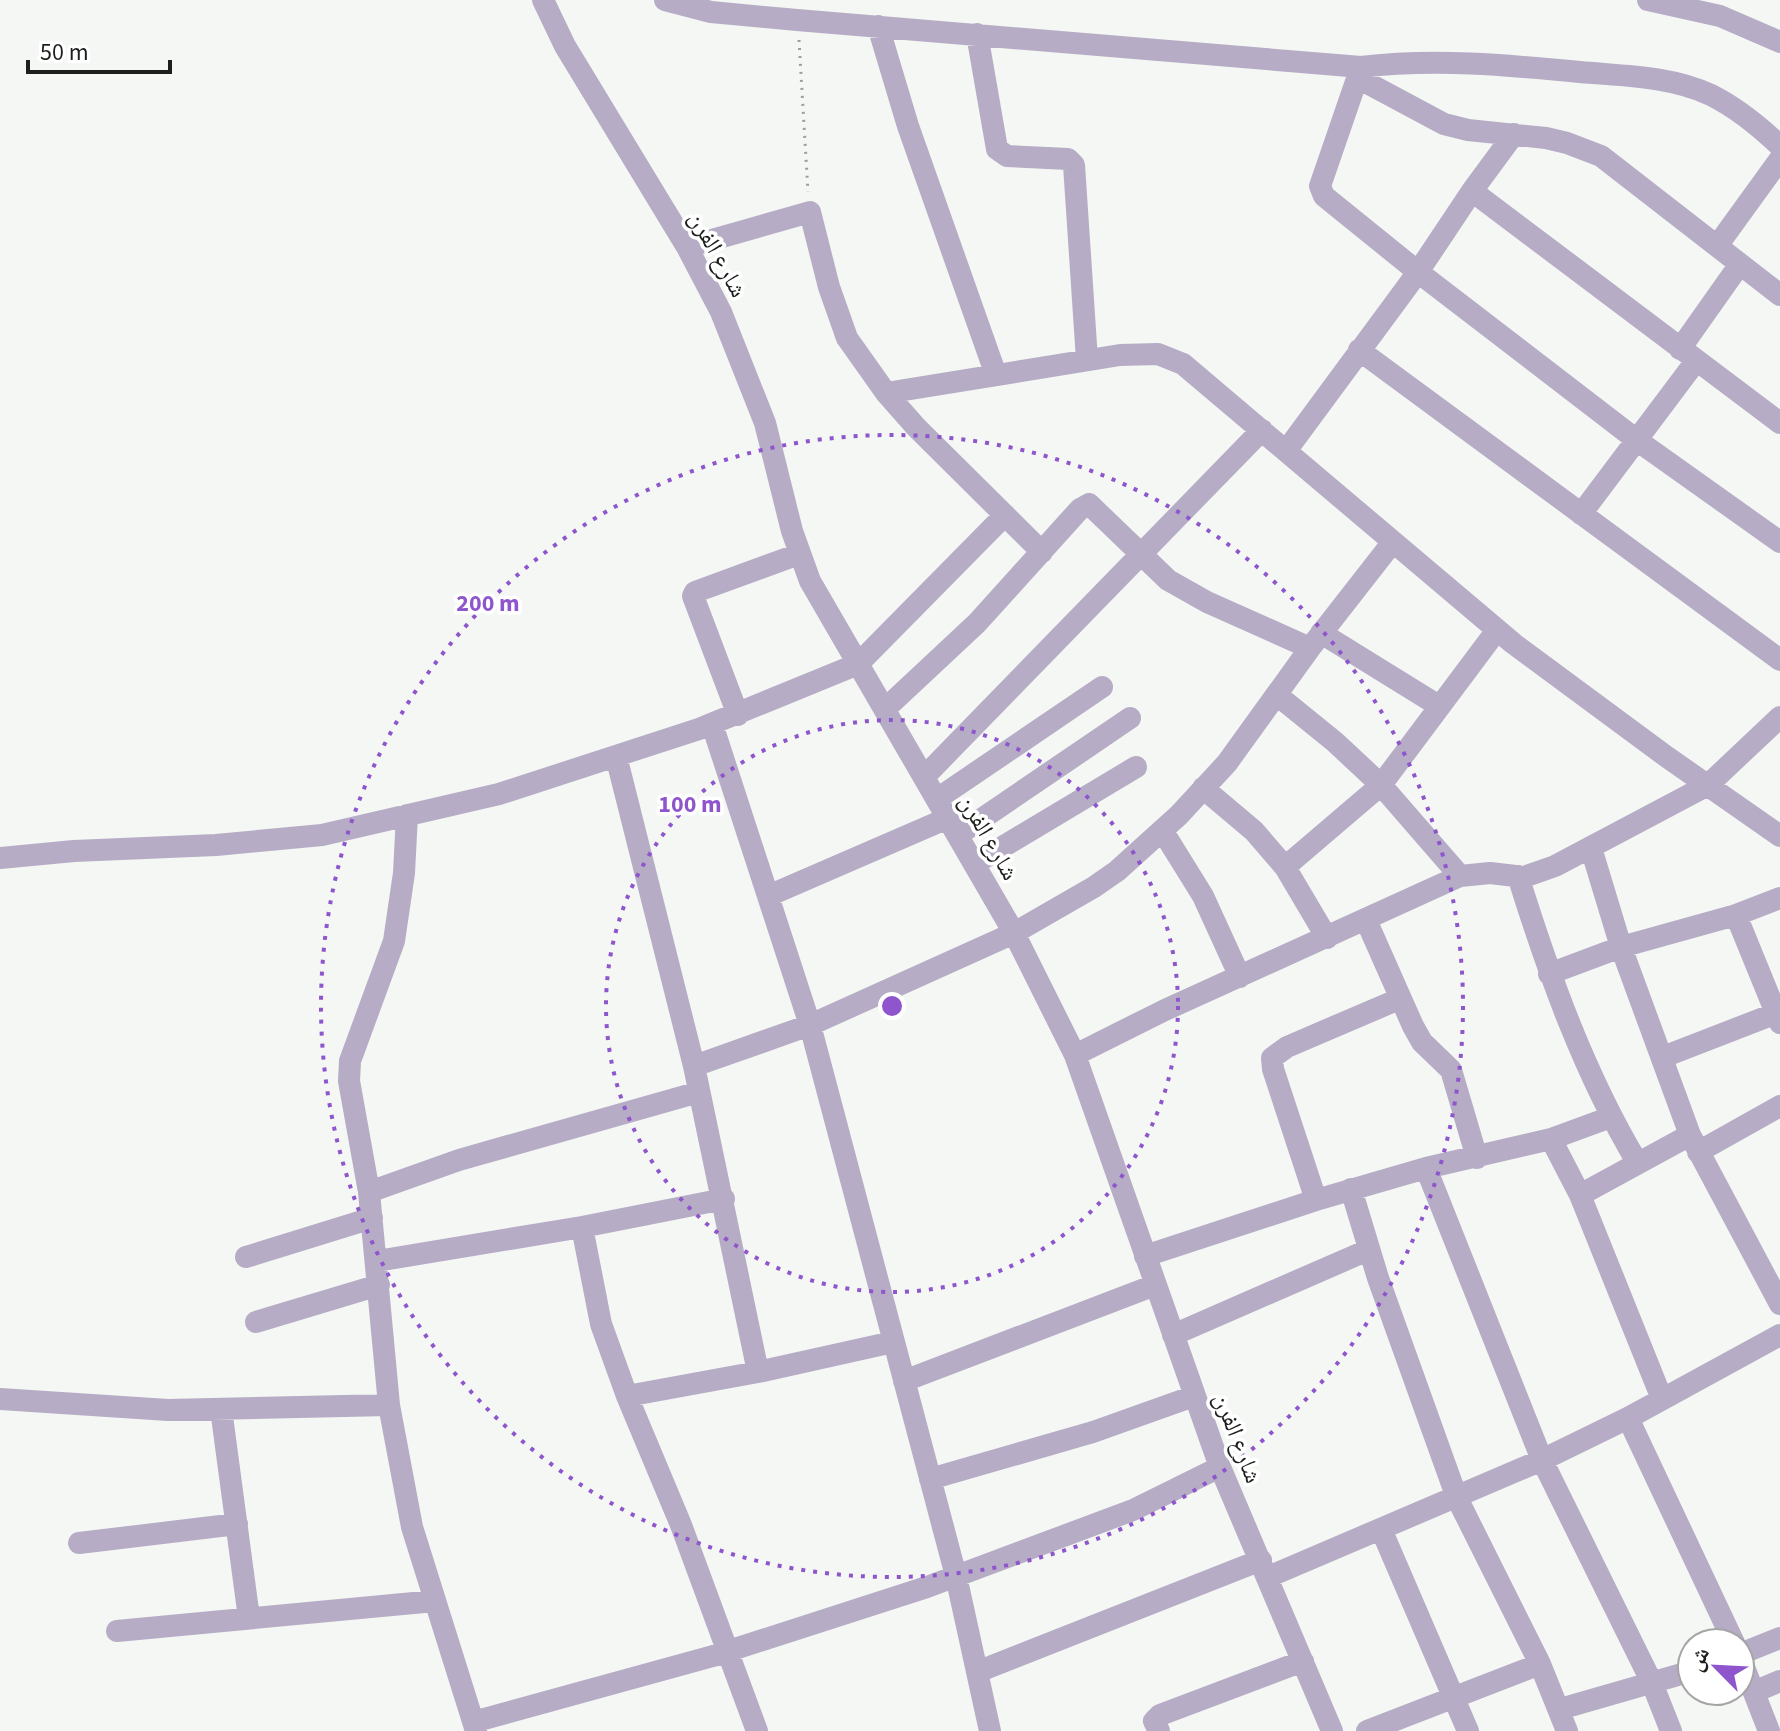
<svg xmlns="http://www.w3.org/2000/svg" width="1780" height="1731" viewBox="0 0 1780 1731" font-family="'Source Sans 3','Noto Naskh Arabic',sans-serif">
<style>
.lines{fill:none;stroke-linecap:round;stroke-linejoin:round}
.path{stroke:#9d9f9d;stroke-width:3;stroke-dasharray:2 6;stroke-linecap:butt}
.minor{stroke:#b6acc5;stroke-width:22}
.ring{fill:none;stroke:#8e55cc;stroke-width:4;stroke-dasharray:4 8}
.labels{text-anchor:middle;stroke-width:7;stroke-linejoin:round;paint-order:stroke}
.street-label{font-size:24px;fill:#1d1f1e;stroke:#fff}
.centre{fill:#8e55cc;stroke:#fff;stroke-width:4}
.ring-label{font-size:24px;text-anchor:middle;font-weight:bold;fill:#8e55cc;stroke:#fff;stroke-width:7;stroke-linejoin:round;paint-order:stroke}
</style>
<rect width="100%" height="100%" fill="#f4f7f4"/>
<g class="lines">
<path class="path" d="M 799,40 L 808,192"/>
<path class="minor" d="M 543,0 L 565,46 L 687,247 L 721,312 L 765,423 L 792,531 L 810,581 L 1014,933 L 1075,1055 L 1220,1467 L 1332,1731
M 665,0 L 711,12 L 797,20 L 1361,67 C 1434,58 1507,65 1580,72 C 1624,76 1671,76 1711,95 C 1737,108 1759,126 1780,146
M 1648,0 L 1720,16 L 1780,42
M 878,26 L 908,126 L 996,375
M 977,34 L 997,149 L 1007,156 L 1068,159 L 1074,165 L 1087,360
M 1361,67 L 1320,186 L 1324,196 L 1418,272 L 1638,441 L 1780,542
M 1358,78 L 1444,124 L 1468,130 L 1546,138 L 1567,143 L 1601,156 L 1780,295
M 1472,191 L 1780,423
M 1717,246 L 1780,159
M 687,247 L 810,212 L 829,287 L 847,338 L 886,393 L 916,427 L 1042,552
M 1680,349 L 1740,264
M 1359,350 L 1780,660
M 886,393 L 1120,355 L 1158,354 L 1183,364 L 1514,644 L 1667,757 L 1780,836
M 1286,451 L 1418,272 L 1472,191 L 1514,134
M 1581,514 L 1696,361
M 1321,633 L 1439,706
M 1277,695 L 1335,742 L 1381,785 L 1460,876
M 885,709 L 977,623 L 1080,509 L 1089,504 L 1168,580 L 1207,602 L 1310,648
M 738,715 L 693,596 L 695,592 L 799,554
M 712,724 L 810,1025 L 956,1576 L 990,1731
M 616,756 L 694,1066 L 758,1372
M 924,777 L 1262,430
M 1203,788 L 1254,831 L 1285,867 L 1327,938
M 937,799 L 1102,687
M 407,815 L 404,873 L 394,941 L 350,1061 L 349,1081 L 369,1192 L 389,1405 L 412,1527 L 476,1731
M 1162,830 L 1203,896 L 1240,977
M 958,835 L 1130,718
M 1591,848 L 1621,947 L 1690,1135 L 1780,1304
M 0,858 L 74,851 L 216,845 L 322,835 L 499,794 L 699,729 L 858,664 L 1005,515
M 974,864 L 1136,767
M 1285,867 L 1381,785 L 1497,630
M 1518,876 C 1549,975 1584,1073 1637,1162
M 768,896 L 948,818
M 1736,915 L 1780,1023
M 1366,920 L 1413,1026 L 1422,1042 L 1451,1070 L 1477,1158
M 1549,974 L 1621,947 L 1736,915 L 1780,898
M 1075,1055 L 1165,1010 L 1460,876 L 1490,873 L 1524,877 L 1555,866 L 1708,785 L 1780,717
M 1663,1057 L 1774,1014
M 694,1066 L 810,1025 L 1014,933 L 1094,887 L 1117,871 L 1179,815 L 1227,763 L 1310,648 L 1392,543
M 1551,1139 L 1580,1195 L 1662,1399
M 1698,1152 L 1780,1106
M 1426,1168 L 1542,1460 L 1652,1683 L 1671,1731
M 1351,1189 L 1378,1278 L 1457,1498 L 1540,1664 L 1567,1731
M 369,1192 L 459,1160 L 699,1092
M 1580,1195 L 1690,1135
M 1316,1200 L 1273,1069 L 1272,1058 L 1287,1047 L 1399,999
M 582,1227 L 601,1324 L 627,1396 L 681,1525 L 757,1731
M 1145,1256 L 1316,1200 L 1426,1168 L 1551,1139 L 1611,1117
M 246,1257 L 372,1218
M 377,1261 L 582,1227 L 724,1199
M 256,1322 L 379,1285
M 1173,1335 L 1368,1250
M 904,1381 L 1155,1285
M 627,1396 L 758,1372 L 893,1342
M 0,1399 L 168,1410 L 389,1405
M 221,1409 L 249,1618
M 1628,1418 L 1734,1643
M 930,1479 L 1093,1432 L 1194,1396
M 1381,1529 L 1468,1731
M 79,1543 L 237,1524
M 1268,1577 L 1542,1460 L 1628,1418 L 1780,1335
M 117,1631 L 435,1601
M 1740,1654 L 1780,1638
M 1740,1657 L 1769,1731
M 977,1672 L 1261,1560
M 1754,1692 L 1780,1681
M 1560,1709 L 1692,1671
M 473,1722 L 713,1656 L 927,1587 L 1133,1510 L 1220,1467
M 1159,1731 L 1154,1721 L 1160,1715 L 1303,1661
M 1367,1731 L 1540,1664"/>
</g>
<g class="ring">
<circle cx="892" cy="1006" r="286"/>
<circle cx="892" cy="1006" r="571"/>
</g>
<g class="labels">
<g class="street-label">
<text transform="translate(718 254) rotate(61)" y="8">شارع الفرن</text>
<text transform="translate(989 837) rotate(60)" y="8">شارع الفرن</text>
<text transform="translate(1238 1438) rotate(69)" y="8">شارع الفرن</text>
</g>
</g>
<circle cx="892" cy="1006" r="12" class="centre"/>
<g class="ring-label">
<text x="488" y="611">200 m</text>
<text x="690" y="812">100 m</text>
</g>
<g transform="translate(1716 1667) rotate(294)"><circle r="38" fill="#ffffff" stroke="#a5a5a5" stroke-width="2"/>
<path d="M0-6L14 30L0 20L-14 30Z" fill="#8e55cc"/>
<text y="-12" font-size="22" font-weight="bold" text-anchor="middle" fill="#1d1f1e">ش</text>
</g>
<path d="M28 60v12h142v-12" fill="none" stroke="#1d1f1e" stroke-width="4"/>
<text x="40" y="60" font-size="24" fill="#1d1f1e" stroke="#ffffff" stroke-width="6" paint-order="stroke">50 m</text>
</svg>
